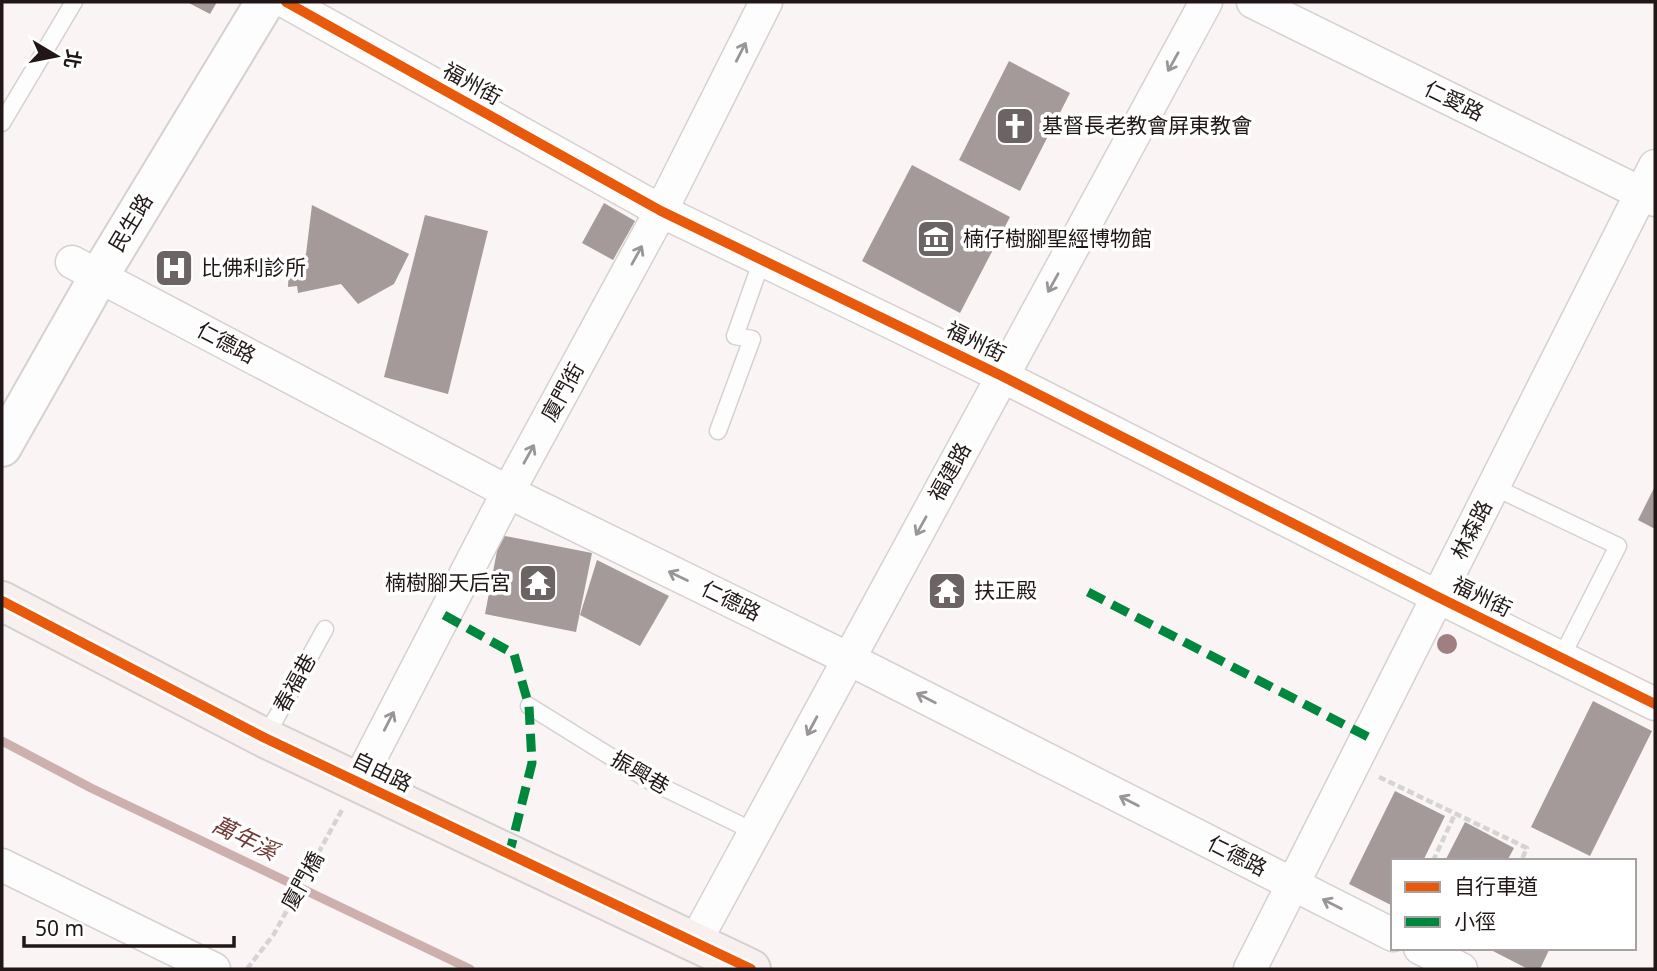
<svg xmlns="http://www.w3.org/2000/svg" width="1657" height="971" viewBox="0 0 1657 971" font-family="'Noto Sans','Noto Sans TC',sans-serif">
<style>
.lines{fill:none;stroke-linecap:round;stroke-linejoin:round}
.stream{stroke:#cdb0ad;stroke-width:9}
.building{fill:#a49a9a}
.service-casing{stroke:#d7d0cf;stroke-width:19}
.minor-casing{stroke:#d7d0cf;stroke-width:35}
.tertiary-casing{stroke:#d7d0cf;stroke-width:42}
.primary-casing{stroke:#d5d1d1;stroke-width:42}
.path{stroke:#d5d3d3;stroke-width:4.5;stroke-dasharray:7 3.5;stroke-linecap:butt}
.service{stroke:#fefdfd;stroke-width:16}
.minor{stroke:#fefdfd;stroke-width:32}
.tertiary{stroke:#fefdfd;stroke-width:38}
.primary{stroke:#f7f0ef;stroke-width:38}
.quiet{stroke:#00873e;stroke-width:9;stroke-dasharray:18 9;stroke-linecap:butt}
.cycleway-casing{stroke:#fff;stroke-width:15}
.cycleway{stroke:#e8590c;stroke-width:10}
.tree{fill:#9f7f7f}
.oneway{stroke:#9a9695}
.labels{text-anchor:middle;stroke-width:7;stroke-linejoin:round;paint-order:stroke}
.street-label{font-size:21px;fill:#201716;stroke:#fff}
.poi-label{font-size:21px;fill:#201716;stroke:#fff;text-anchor:start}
.water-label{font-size:23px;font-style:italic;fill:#713a37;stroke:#fff}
</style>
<rect width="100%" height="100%" fill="#faf4f4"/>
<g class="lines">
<path class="stream" d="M 2,741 L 91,788 L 470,969"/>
</g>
<path class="building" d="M 187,2 L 217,2 L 210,14 Z
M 1009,61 L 1070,93 L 1020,191 L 959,160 Z
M 912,165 L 1010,217 L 960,313 L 862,261 Z
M 604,203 L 635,221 L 613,260 L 582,243 Z
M 312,205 L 409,254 L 394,284 L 358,304 L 341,284 L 298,293 L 297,286 L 288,287 L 289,260 L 306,254 Z
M 425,215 L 488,231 L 448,394 L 384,377 Z
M 1655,486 L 1655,529 L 1638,520 Z
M 500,535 L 592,553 L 576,632 L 485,614 Z
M 597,560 L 669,596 L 640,646 L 580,615 Z
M 1593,701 L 1652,731 L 1590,856 L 1531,827 Z
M 1395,791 L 1445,816 L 1423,861 L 1393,861 L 1393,906 L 1349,884 Z
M 1465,822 L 1514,848 L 1507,861 L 1445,861 Z
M 1487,948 L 1550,948 L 1540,969 L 1528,969 Z"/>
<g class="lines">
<g class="service-casing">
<path id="service" d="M 2,123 L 74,2
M 718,431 L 752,339 L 735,336 L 762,260
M 1494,487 L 1618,546 L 1561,658
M 529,706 L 650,781 L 755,832
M 265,738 L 325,629"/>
</g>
<g class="minor-casing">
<path id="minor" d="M 286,2 L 661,211 L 1002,376 L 1438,597 L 1655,704
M 1253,2 L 1655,200
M 72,262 L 508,492 L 849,659 L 1393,935
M 358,782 L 508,492 L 661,211 L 766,2
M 2,865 L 214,969
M 695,942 L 1206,2
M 1420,948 L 1461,969
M 1250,969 L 1655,166"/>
</g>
<g class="tertiary-casing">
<path id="tertiary" d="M 2,447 L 99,276 L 265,2"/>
</g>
<g class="primary-casing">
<path id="primary" d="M 2,601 L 265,738 L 751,969"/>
</g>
<path class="path" d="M 1379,777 L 1527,848 L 1521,861
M 1433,861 L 1455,814
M 247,969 L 274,934 L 343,808"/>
<use href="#service" class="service"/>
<use href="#minor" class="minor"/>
<use href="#tertiary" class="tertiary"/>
<use href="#primary" class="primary"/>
<path class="quiet" d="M 1088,592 L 1368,737
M 444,615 L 514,654 L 529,706 L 532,763 L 509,855"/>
<g class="cycleway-casing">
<path id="cycleway" d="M 286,2 L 661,211 L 1002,376 L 1438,597 L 1655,704
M 2,601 L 265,738 L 751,969"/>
</g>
<use href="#cycleway" class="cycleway"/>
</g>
<circle class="tree" cx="1447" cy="644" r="10"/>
<defs><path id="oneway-shaft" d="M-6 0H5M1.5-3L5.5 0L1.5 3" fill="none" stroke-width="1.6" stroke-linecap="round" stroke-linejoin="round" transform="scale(1.75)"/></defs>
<g class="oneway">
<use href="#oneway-shaft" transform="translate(741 52) rotate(-63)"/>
<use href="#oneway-shaft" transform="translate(1173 62) rotate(119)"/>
<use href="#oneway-shaft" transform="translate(637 255) rotate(-61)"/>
<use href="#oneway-shaft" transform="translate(1053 283) rotate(119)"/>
<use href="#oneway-shaft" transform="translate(529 454) rotate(-61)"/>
<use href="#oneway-shaft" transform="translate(921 526) rotate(119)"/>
<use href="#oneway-shaft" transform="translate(678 576) rotate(-154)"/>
<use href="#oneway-shaft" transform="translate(926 698) rotate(-153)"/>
<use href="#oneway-shaft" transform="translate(389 721) rotate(-63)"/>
<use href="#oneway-shaft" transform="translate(812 726) rotate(118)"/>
<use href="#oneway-shaft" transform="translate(1129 801) rotate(-153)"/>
<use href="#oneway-shaft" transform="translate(1332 904) rotate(-153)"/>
</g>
<defs>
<g id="church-square" transform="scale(2.0125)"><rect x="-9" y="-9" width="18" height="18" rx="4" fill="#6c6464" stroke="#fff"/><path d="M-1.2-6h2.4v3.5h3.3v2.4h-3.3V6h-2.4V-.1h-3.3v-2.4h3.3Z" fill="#fff"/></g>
<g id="museum-square" transform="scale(2.0125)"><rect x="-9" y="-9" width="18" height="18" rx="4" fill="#6c6464" stroke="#fff"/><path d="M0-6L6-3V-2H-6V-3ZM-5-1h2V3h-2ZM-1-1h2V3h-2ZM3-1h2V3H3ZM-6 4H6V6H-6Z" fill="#fff"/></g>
<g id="hospital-square" transform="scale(2.0125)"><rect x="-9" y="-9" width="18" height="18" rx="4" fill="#6c6464" stroke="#fff"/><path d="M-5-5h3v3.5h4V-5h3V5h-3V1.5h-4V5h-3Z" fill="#fff"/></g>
<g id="temple-square" transform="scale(2.0125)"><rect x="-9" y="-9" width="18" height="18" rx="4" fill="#6c6464" stroke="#fff"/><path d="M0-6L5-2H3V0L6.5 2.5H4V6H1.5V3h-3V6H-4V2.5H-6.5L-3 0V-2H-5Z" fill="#fff"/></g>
</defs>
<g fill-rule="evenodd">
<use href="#church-square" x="1015" y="126"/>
<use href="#museum-square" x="936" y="239"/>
<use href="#hospital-square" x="174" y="268"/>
<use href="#temple-square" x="538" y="583"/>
<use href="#temple-square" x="947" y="591"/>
</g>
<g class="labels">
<g class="street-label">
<text transform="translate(472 84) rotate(29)" y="7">福州街</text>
<text transform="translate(1454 101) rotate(26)" y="7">仁愛路</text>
<text transform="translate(131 223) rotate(-59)" y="7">民生路</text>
<text transform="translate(976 342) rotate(26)" y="7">福州街</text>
<text transform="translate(226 343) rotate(28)" y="7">仁德路</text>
<text transform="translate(563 392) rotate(-61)" y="7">廈門街</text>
<text transform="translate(950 472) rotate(-61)" y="7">福建路</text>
<text transform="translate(1472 530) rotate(-63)" y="7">林森路</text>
<text transform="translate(1482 597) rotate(26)" y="7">福州街</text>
<text transform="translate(731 601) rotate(26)" y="7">仁德路</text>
<text transform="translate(295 683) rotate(-61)" y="7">春福巷</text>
<text transform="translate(382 772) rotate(26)" y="7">自由路</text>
<text transform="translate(640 773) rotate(30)" y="7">振興巷</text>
<text transform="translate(1237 856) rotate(27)" y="7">仁德路</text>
<text transform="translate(303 881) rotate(-61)" y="7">廈門橋</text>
</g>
<g class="poi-label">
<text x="1042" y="133">基督長老教會屏東教會</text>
<text x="963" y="246">楠仔樹腳聖經博物館</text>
<text x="201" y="275">比佛利診所</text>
<text x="511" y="590" text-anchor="end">楠樹腳天后宮</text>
<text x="974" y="598">扶正殿</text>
</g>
<g class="water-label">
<text transform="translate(245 838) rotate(26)" y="8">萬年溪</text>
</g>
</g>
<rect width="1657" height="971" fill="none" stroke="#201716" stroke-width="7"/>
<rect x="1391" y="859" width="245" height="91" fill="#ffffff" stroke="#a6a2a2" stroke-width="2"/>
<rect x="1405" y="882" width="35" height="10" fill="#e8590c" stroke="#a6a2a2" stroke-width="2"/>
<text x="1454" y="894" font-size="21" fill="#201716">自行車道</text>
<rect x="1405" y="917" width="35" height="10" fill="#00873e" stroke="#a6a2a2" stroke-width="2"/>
<text x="1454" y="929" font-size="21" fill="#201716">小徑</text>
<g transform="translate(56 56) rotate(100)" stroke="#ffffff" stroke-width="5" paint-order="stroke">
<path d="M0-5L12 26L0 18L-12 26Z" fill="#201716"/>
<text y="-10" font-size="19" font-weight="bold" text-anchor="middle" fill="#201716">北</text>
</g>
<path d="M24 936v10h210v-10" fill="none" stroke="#201716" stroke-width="3.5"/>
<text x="35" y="936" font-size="21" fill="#201716" stroke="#ffffff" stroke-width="5" paint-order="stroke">50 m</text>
</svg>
